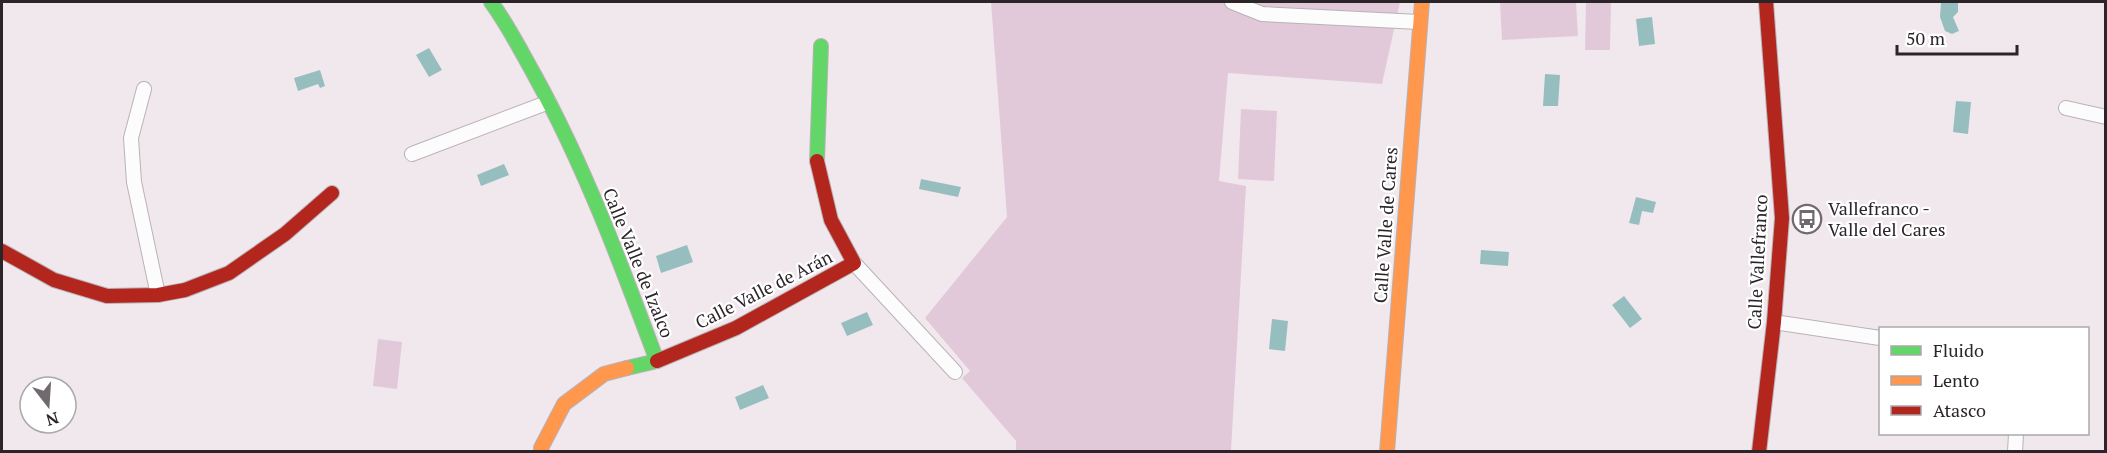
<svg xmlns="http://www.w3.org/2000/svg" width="2107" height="453" viewBox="0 0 2107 453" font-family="'PT Serif',serif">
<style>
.green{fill:#e2c9da}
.water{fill:#97bebf}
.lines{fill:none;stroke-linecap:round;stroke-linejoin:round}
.street-casing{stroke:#b9b2b6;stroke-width:16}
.fast-casing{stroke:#b9b2b6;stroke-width:16}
.slow-casing{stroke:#b9b2b6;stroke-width:16}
.jam-casing{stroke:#b9b2b6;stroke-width:16}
.street{stroke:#fdfcfc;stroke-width:14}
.fast{stroke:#63d668;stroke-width:14}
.slow{stroke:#ff974d;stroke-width:14}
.jam{stroke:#b3261e;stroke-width:14}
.labels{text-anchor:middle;stroke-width:4.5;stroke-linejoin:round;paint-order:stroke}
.poi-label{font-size:18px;fill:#2b2529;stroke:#fff;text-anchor:start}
.street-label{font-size:18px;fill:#2b2529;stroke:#fff}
</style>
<rect width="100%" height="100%" fill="#f1e8ee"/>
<path class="green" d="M 991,2 L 1400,2 L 1382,84 L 1228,73 L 1219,181 L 1246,186 L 1231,451 L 1016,451 L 1016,441 L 962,378 L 970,371 L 925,318 L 1007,217 Z
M 1500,2 L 1576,2 L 1578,36 L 1502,40 Z
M 1586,2 L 1611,2 L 1610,50 L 1585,50 Z
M 1241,109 L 1277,111 L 1274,181 L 1238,179 Z
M 378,339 L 402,342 L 397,389 L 373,386 Z"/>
<path class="water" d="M 1941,2 L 1958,2 L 1958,12 L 1953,17 L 1959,31 L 1952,34 L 1945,31 L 1940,17 Z
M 1652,17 L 1655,44 L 1639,46 L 1636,19 Z
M 429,48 L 442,70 L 429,77 L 416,55 Z
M 320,70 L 325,86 L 320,88 L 318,84 L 298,91 L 294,78 Z
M 1545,74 L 1560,75 L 1558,106 L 1543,106 Z
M 1956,101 L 1971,102 L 1968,134 L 1953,132 Z
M 504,164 L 509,175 L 481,186 L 477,175 Z
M 921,179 L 961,187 L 958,197 L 919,189 Z
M 1636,197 L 1656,202 L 1653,213 L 1642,211 L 1639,225 L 1629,223 Z
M 687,245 L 693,262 L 661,273 L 656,256 Z
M 1481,250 L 1509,252 L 1508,266 L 1480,264 Z
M 1624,296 L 1642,319 L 1630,328 L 1612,305 Z
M 867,312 L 873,325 L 847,336 L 841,323 Z
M 1272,319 L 1288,321 L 1285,351 L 1269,349 Z
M 763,385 L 769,398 L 740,410 L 735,397 Z"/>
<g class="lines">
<g class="street-casing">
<path id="street" d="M 1232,2 L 1262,14 L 1419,22
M 144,89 L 131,138 L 134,182 L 158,295
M 2066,108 L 2106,117
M 412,154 L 549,102
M 854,263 L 955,372
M 1774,322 L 1880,338
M 2015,452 L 2016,434"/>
</g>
<g class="fast-casing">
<path id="fast" d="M 491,2 C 508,25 521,51 535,76 C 585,167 621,264 657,361 L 627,368
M 817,161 L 821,46"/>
</g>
<g class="slow-casing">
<path id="slow" d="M 542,452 L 541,448 L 564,404 L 604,374 L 627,368
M 1387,452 L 1422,2"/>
</g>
<g class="jam-casing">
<path id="jam" d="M 2,251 L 54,280 L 107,296 L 158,295 L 185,290 L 229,273 L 285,234 L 332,193
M 657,361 L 736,328 L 854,263 L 831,220 L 817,161
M 1759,452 L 1774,322 L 1782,218 L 1766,2"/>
</g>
<use href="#street" class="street"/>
<use href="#fast" class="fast"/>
<use href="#slow" class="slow"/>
<use href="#jam" class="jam"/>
</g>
<defs>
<g id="bus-ring" transform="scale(1.5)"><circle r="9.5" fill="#fff" stroke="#70696e" stroke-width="1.5"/><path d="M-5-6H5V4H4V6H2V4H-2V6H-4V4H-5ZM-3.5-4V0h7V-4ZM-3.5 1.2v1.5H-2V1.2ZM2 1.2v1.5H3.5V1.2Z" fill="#70696e"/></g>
</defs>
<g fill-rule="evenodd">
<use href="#bus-ring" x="1807" y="219"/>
</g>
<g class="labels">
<g class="poi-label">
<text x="1828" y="215">Vallefranco -<tspan x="1828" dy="21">Valle del Cares</tspan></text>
</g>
<g class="street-label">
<text transform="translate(1386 225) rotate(-86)" y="6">Calle Valle de Cares</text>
<text transform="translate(1758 262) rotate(-87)" y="6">Calle Vallefranco</text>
<text transform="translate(638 263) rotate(68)" y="6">Calle Valle de Izalco</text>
<text transform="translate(764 290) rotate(-27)" y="6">Calle Valle de Arán</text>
</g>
</g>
<rect width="2107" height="453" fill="none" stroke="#2b2529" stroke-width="6"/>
<rect x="1879" y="327" width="210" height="108" fill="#ffffff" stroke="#aaa8a9" stroke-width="1.5"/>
<rect x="1891" y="346" width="30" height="9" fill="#63d668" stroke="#aaa8a9" stroke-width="1.5"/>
<text x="1933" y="357" font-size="18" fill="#2b2529">Fluido</text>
<rect x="1891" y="376" width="30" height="9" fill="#ff974d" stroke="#aaa8a9" stroke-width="1.5"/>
<text x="1933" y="387" font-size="18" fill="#2b2529">Lento</text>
<rect x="1891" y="406" width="30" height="9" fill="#b3261e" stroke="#aaa8a9" stroke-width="1.5"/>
<text x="1933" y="417" font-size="18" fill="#2b2529">Atasco</text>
<g transform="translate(48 405) rotate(163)"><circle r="28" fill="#ffffff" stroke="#aaa8a9" stroke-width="1.5"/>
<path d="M0-4.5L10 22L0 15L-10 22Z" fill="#70696e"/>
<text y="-9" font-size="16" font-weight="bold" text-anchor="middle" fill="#2b2529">N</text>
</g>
<path d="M1897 45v9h120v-9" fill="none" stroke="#2b2529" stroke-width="3"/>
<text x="1906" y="45" font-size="18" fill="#2b2529" stroke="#ffffff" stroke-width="4.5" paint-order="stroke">50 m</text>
</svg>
